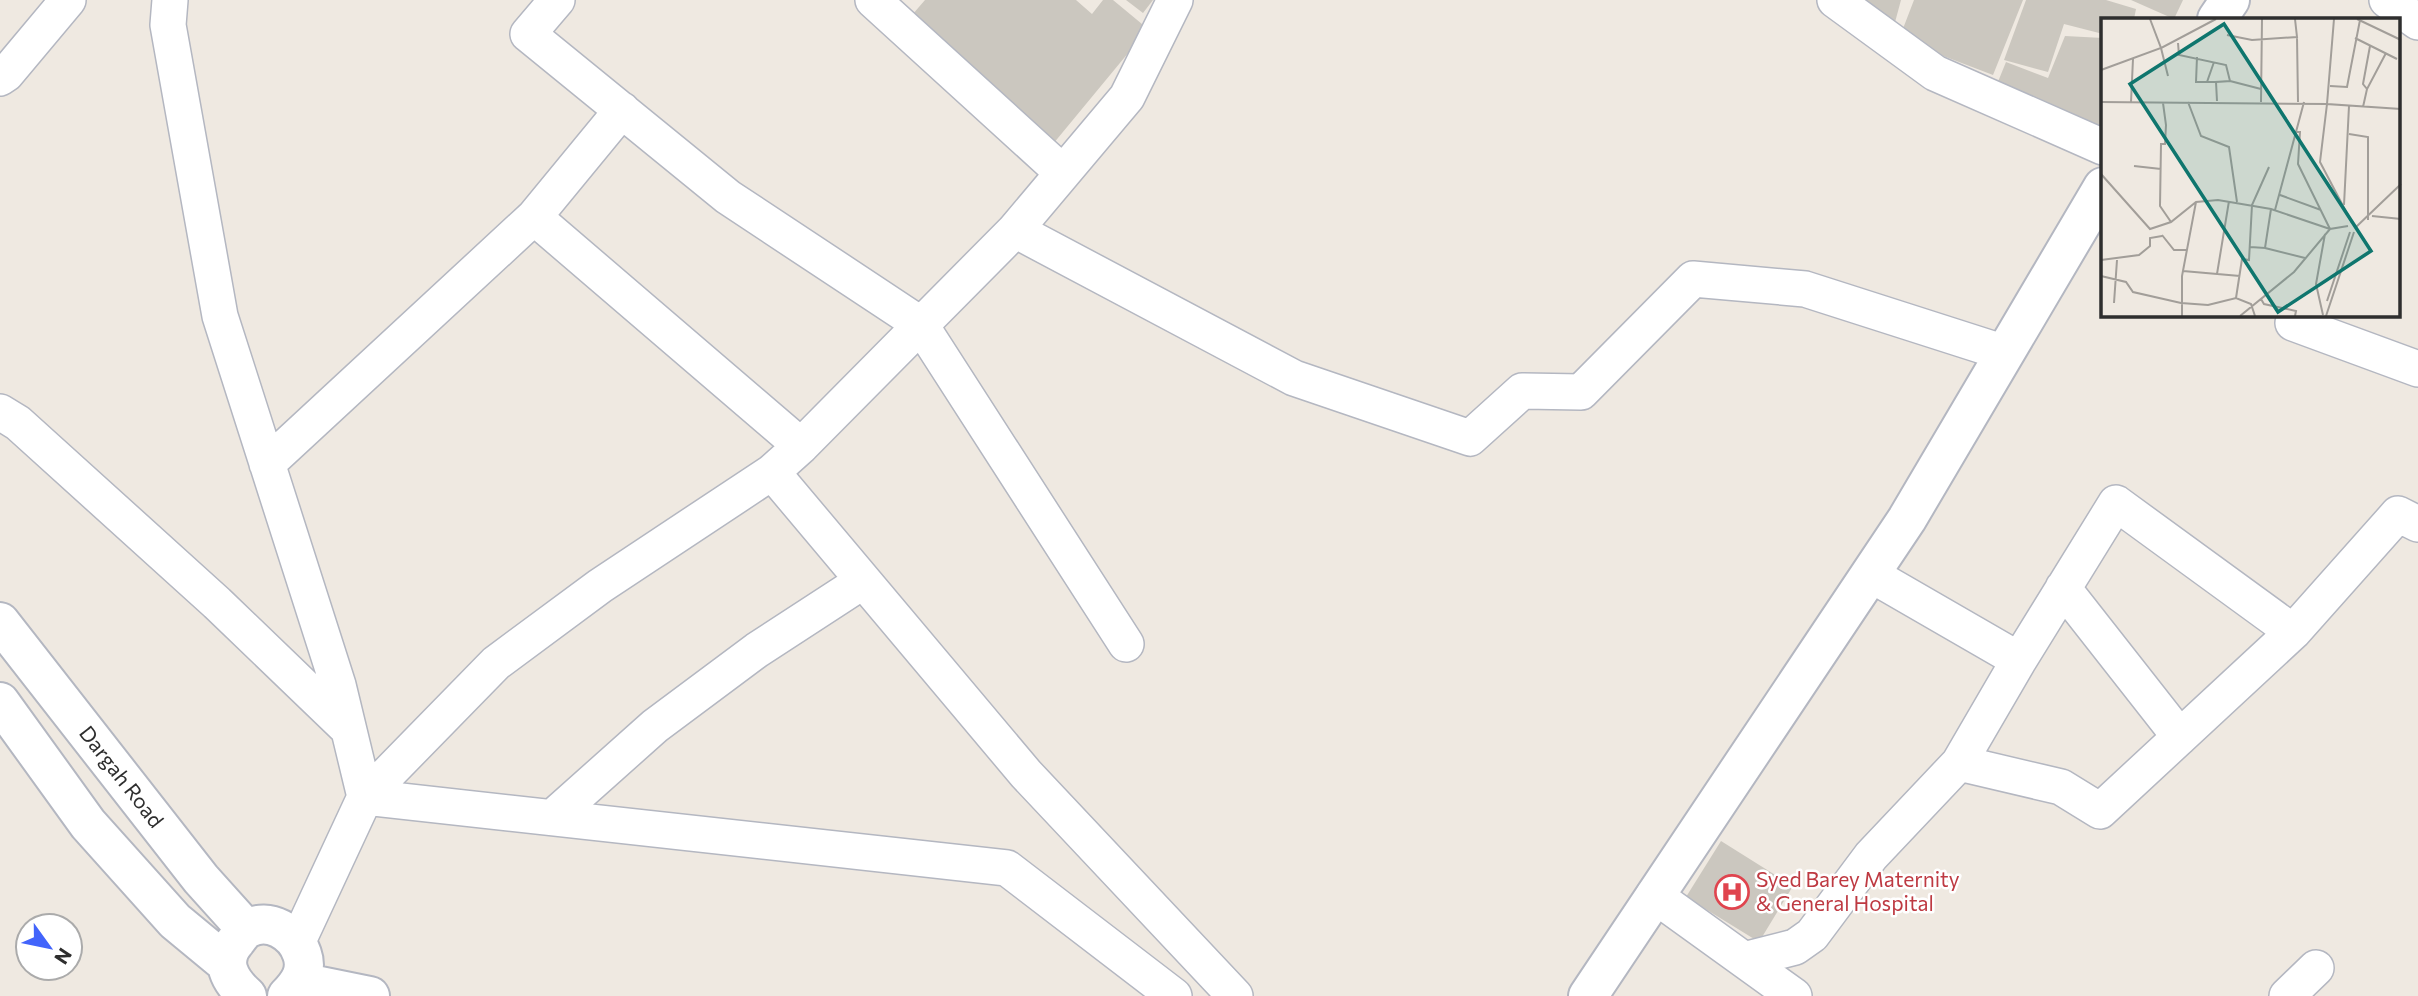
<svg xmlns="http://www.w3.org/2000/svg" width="2418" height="996" viewBox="0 0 2418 996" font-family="Commissioner,sans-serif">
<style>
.building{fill:#cbc7bf}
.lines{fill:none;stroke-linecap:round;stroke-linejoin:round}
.minor-casing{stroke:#b4b7c1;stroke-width:38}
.secondary-casing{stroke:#b4b7c1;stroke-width:42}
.minor{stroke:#fff;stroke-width:35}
.secondary{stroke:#fff;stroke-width:38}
.labels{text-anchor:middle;stroke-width:5;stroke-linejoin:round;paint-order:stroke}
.street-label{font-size:21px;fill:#2e2e2e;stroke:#fff}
.health-label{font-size:21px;fill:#be3a42;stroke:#fff;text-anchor:start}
.inset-road{fill:none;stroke:#a29e99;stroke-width:2}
.view{fill:#0f766e;fill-opacity:0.15;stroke:#0f766e;stroke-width:3.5}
.inset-edge{fill:none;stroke:#2e2e2e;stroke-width:3.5}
</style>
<rect width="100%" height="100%" fill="#efe9e1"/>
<path class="building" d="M 925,0 L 1076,0 L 1092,14 L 1103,0 L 1113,0 L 1148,29 L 1053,144 L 906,22 Z
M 1126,0 L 1153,0 L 1143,13 Z
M 1848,0 L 1901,0 L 1894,26 Z
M 1914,0 L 2023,0 L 1993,75 L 1899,39 Z
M 2026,0 L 2106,0 L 2136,9 L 2134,19 L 2103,19 L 2103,34 L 2064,24 L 2048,72 L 2004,60 Z
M 2131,0 L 2183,0 L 2174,19 Z
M 2065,36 L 2103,38 L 2103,137 L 1993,94 L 2006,62 L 2048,78 Z
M 1721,841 L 1793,886 L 1759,942 L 1686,897 Z"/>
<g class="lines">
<g class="minor-casing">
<path id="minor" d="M 170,0 L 168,25 L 220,316 L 338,685 L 365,797 L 298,941
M 557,0 L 528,34 L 728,197 L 920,324 L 1126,644
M 873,0 L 1063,173
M 1835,0 L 1935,73 L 2103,147
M 2387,0 L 2418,22
M 0,78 L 6,74 L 68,0
M 622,110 L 534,217 L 801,446
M 1015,230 L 1294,378 L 1470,438 L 1522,391 L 1581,392 L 1693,279 L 1805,289 L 2005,353
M 2293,323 L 2418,369
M 0,412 L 18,423 L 217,603 L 348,729
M 267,464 L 534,217
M 772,472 L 1026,774 L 1235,996
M 1870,574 L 2019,660 L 1959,763 L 2061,787 L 2100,811 L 2293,632 L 2398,514 L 2418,524
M 2063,588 L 2180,737
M 2019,660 L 2116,503 L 2293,632
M 365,797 L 496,663 L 600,586 L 772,472 L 801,446 L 1015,230 L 1127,97 L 1175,0
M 365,797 L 1007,868 L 1174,996
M 553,817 L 655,726 L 757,650 L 863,581
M 1654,895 L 1794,996
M 1744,960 L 1795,947 L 1812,935 L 1871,856 L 1959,763
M 2287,996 L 2316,968"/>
</g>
<g class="secondary-casing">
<path id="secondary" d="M 2217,19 L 2230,0
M 0,622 L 201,879 L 246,929
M 0,702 L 88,824 L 175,921 L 227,964
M 301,982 L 370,996
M 247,996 C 230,981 218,961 236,941 C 239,937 243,931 247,929 C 269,916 295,933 302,954 C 308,971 299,984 287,996
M 1588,996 L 1907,519 L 2103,187"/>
</g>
<use href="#minor" class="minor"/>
<use href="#secondary" class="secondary"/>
</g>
<defs>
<g id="hospital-ring" transform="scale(1.75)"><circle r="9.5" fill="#fff" stroke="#e0444e" stroke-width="1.5"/><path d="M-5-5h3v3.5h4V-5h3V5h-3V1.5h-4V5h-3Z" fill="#e0444e"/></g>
</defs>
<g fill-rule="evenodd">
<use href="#hospital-ring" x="1732" y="892"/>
</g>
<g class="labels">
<g class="street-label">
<text transform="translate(121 777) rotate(52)" y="7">Dargah Road</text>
</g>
<g class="health-label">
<text x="1756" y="887">Syed Barey Maternity<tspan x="1756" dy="24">&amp; General Hospital</tspan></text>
</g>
</g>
<g transform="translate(2101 18)">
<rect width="299" height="299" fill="#efe9e1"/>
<path class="inset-road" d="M 233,1 L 226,86 L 300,91M 256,1 L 300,22M 126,17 L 151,22 L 196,19 L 194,1M 196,19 L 197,84M 254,20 L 296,41M 77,25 L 78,37 L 125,47 L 129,63 L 115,64 L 116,83M 96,39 L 95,64 L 115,64M 0,52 L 60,30 L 49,1M 67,58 L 60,30 L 115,1M 129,63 L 160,71M 106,64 L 113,44M 229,68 L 246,69 L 259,2M 266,71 L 262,66 L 269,28M 0,84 L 226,86 L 219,144 L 251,205M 30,84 L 32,41M 87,84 L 100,118 L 128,129 L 136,184M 160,84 L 161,1M 62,85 L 65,107 L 64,126 L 60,126 L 59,188 L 70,204M 262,89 L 266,71 L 285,35M 196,114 L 199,114 L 197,146 L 229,211M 248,116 L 267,119 L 267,202M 33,148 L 60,151M 0,156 L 49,211 L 70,204 L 95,184 L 117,182 L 170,191 L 229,211M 179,177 L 220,192M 243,187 L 248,88M 174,192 L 203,84M 271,198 L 300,201M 255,209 L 300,166M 61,217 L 73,232 L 86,232M 149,229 L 164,230 L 170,191M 164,230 L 204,240M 0,242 L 38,237 L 49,228 L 49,220 L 61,218M 82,253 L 139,258M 116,256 L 128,183M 0,258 L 25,264 L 32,274 L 80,285 L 107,287 L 135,280 L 150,286 L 154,298M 135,280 L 141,241 L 148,242 L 151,187 L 168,149M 160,281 L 163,286 L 195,293 L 194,298M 226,283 L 249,214M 13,285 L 16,242M 222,297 L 215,266 L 224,216M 81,298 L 81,258 L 95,184M 139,298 L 193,254 L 229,211 L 247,208M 225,298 L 253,214"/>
<path class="view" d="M 123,6 L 270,233 L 177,294 L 29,66 Z"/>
<rect width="299" height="299" class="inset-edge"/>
</g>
<g transform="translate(49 947) rotate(123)"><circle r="33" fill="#ffffff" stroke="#ababab" stroke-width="2"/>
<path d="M0-5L12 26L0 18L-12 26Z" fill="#4264fb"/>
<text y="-10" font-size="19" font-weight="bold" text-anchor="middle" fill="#2e2e2e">N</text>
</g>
</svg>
